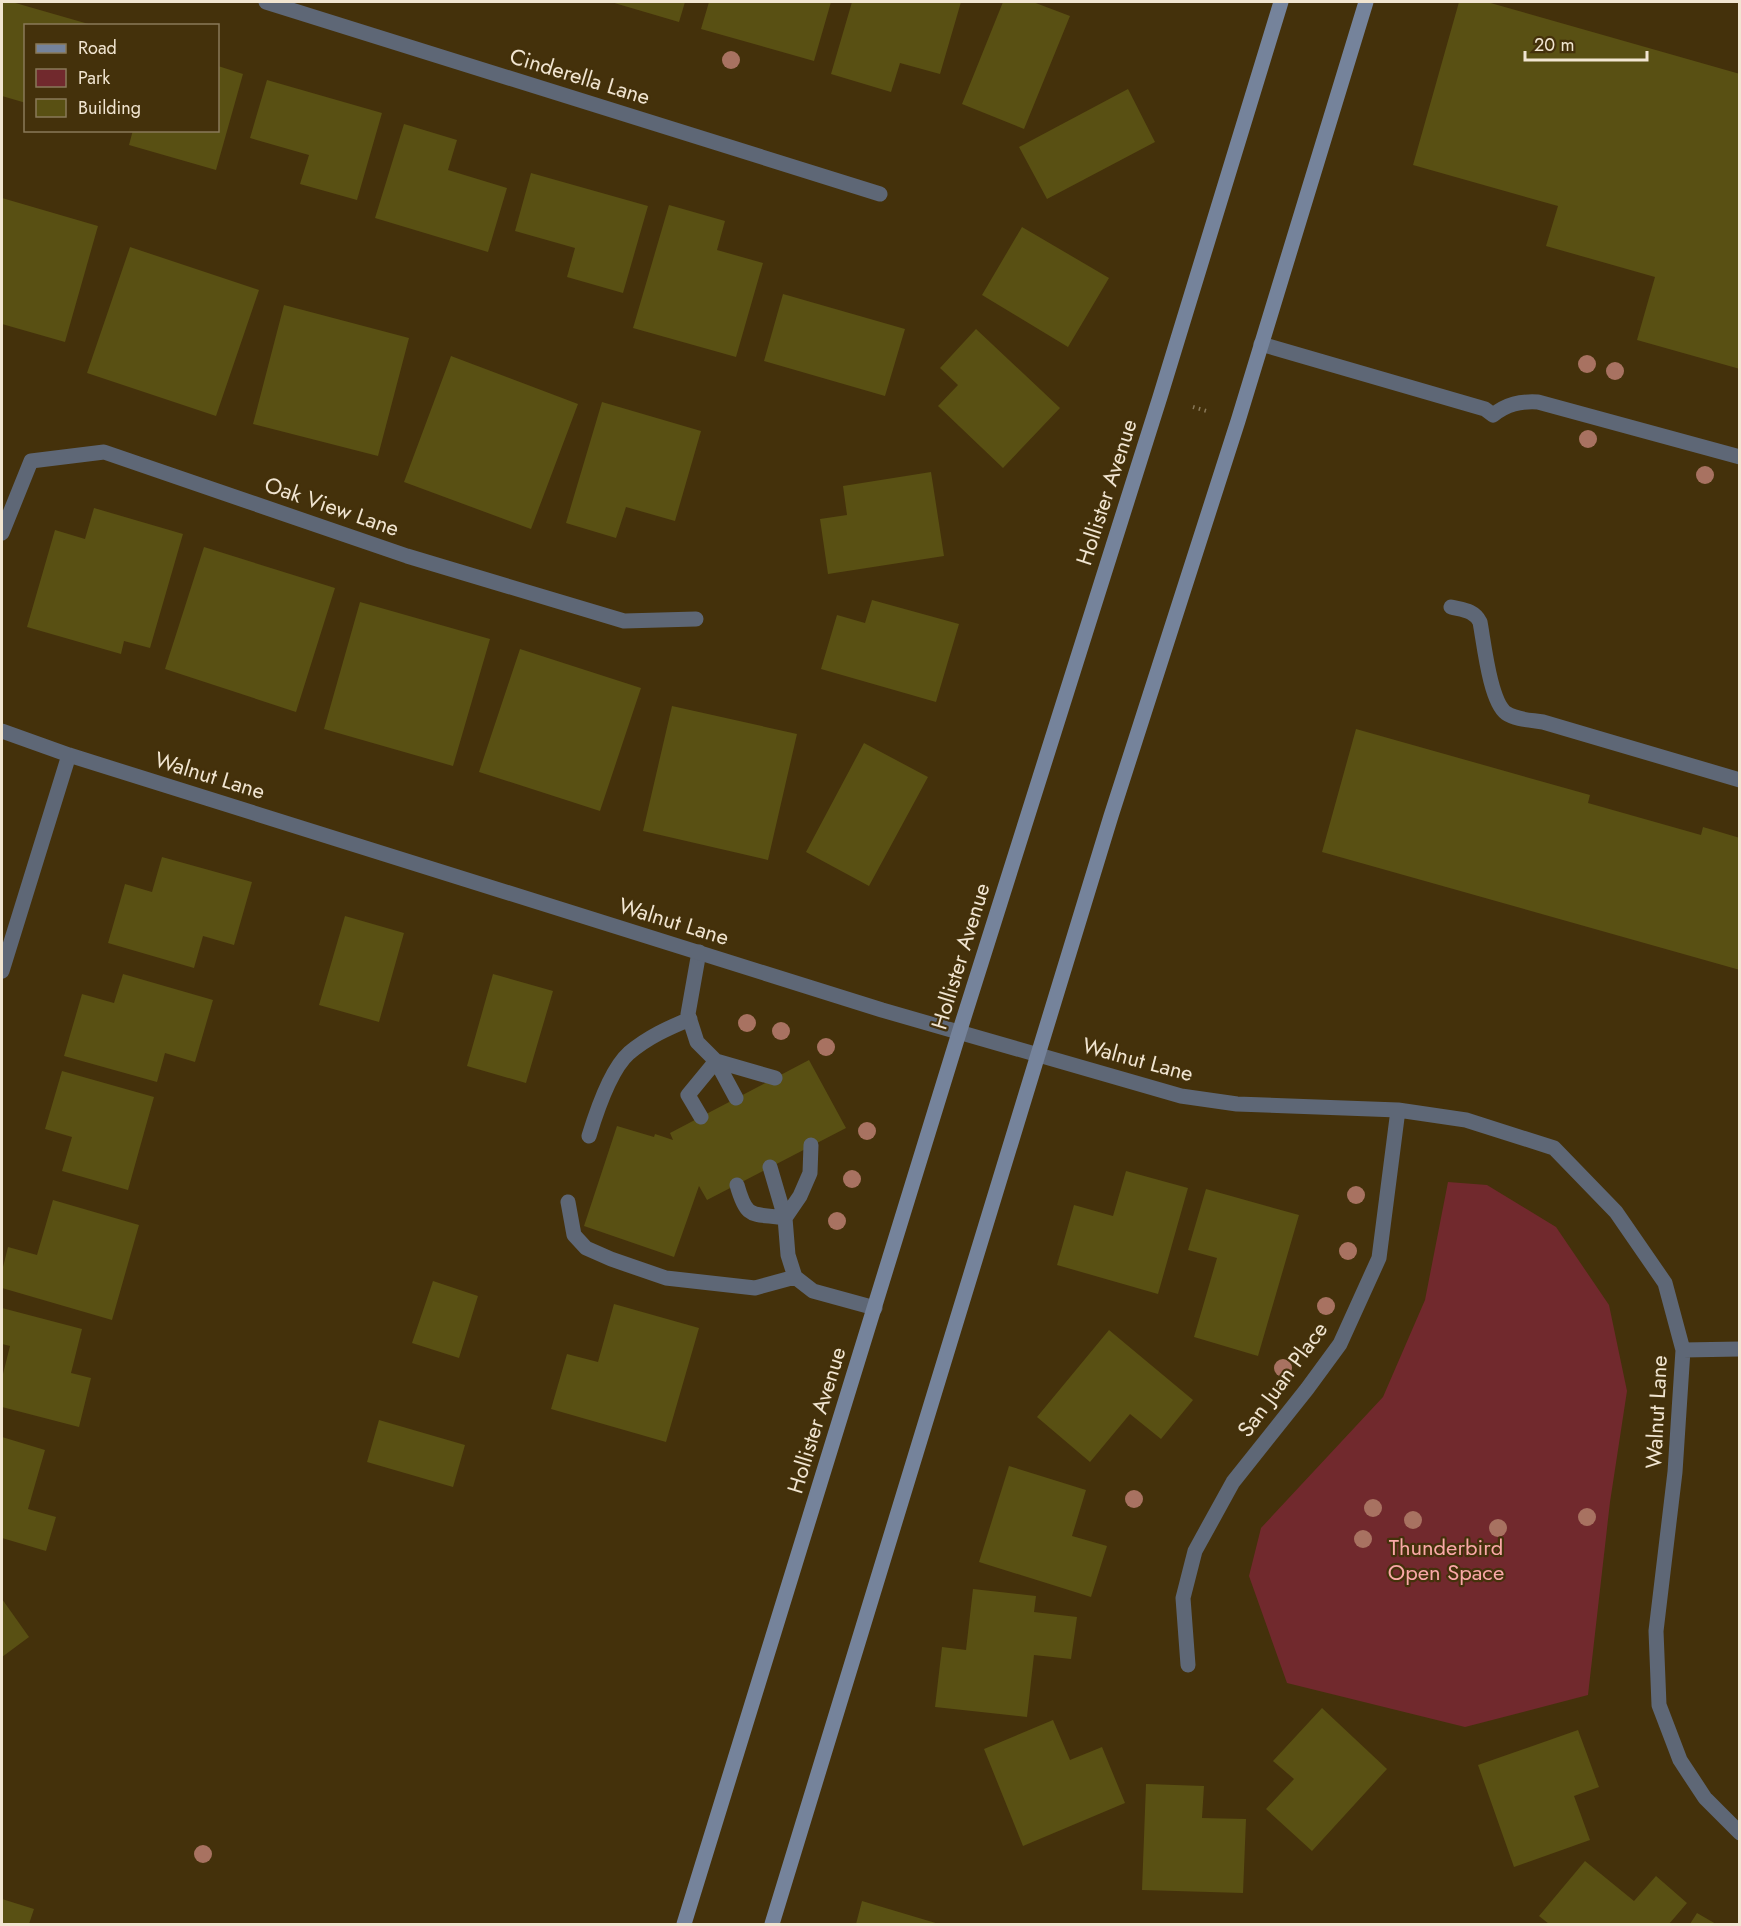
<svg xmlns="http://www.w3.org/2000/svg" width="1741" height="1926" viewBox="0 0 1741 1926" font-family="Jost,sans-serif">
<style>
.green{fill:#71292d}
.building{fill:#595013}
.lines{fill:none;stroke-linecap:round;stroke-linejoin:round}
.path{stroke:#887859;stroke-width:4;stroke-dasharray:1.5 4.5;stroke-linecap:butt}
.service{stroke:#5e6776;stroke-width:15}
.minor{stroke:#5e6776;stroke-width:15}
.secondary{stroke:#75839b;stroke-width:15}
.tree{fill:#a87261}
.labels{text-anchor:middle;stroke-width:4.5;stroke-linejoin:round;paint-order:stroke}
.street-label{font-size:22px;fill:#f1e5d1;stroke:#44310b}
.park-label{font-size:22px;fill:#f9a8a7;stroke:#44310b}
</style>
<rect width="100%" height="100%" fill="#44310b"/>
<path class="green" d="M 1448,1182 L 1487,1185 L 1556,1227 L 1609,1305 L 1627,1391 L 1610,1502 L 1588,1695 L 1465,1727 L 1287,1683 L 1249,1576 L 1261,1528 L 1383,1397 L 1425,1300 Z"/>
<path class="building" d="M 2,2 L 12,2 L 92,25 L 26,26 L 26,103 L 2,96 Z
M 611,2 L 685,2 L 679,22 Z
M 709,2 L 831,2 L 814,61 L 701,29 Z
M 852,2 L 961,2 L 940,74 L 900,63 L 891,92 L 831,74 Z
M 1003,2 L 1033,2 L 1070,16 L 1024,129 L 962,104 Z
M 1459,2 L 1487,2 L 1740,74 L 1740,369 L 1637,340 L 1655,277 L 1546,246 L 1558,206 L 1413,165 Z
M 218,66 L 243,74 L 216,170 L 129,145 L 133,130 L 218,130 Z
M 267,80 L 382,113 L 357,200 L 300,184 L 309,155 L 250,138 Z
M 1128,89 L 1155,142 L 1047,199 L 1019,147 Z
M 404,124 L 457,140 L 448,170 L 507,188 L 488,252 L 375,218 Z
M 531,173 L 648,206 L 623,293 L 567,277 L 575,248 L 515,231 Z
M 2,198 L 98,226 L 65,342 L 2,324 Z
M 669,205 L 725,221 L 717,250 L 763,263 L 736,357 L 633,328 Z
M 1022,227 L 1109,278 L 1068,347 L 982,295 Z
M 130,247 L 259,290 L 216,416 L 87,373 Z
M 783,294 L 905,329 L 885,396 L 764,361 Z
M 284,305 L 409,338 L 378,456 L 253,424 Z
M 976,329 L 1060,408 L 1003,468 L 938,406 L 958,385 L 940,368 Z
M 451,356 L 578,404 L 531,529 L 404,482 Z
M 602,402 L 701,431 L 675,521 L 626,507 L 616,538 L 566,523 Z
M 931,472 L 944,556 L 828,574 L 820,519 L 847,515 L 843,486 Z
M 94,508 L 183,534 L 150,648 L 124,641 L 121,654 L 27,627 L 55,530 L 85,539 Z
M 204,547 L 335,588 L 296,712 L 165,669 Z
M 872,600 L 959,624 L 936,702 L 821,669 L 837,615 L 865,623 Z
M 360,602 L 490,639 L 453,766 L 324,729 Z
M 520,649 L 641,688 L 600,811 L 479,772 Z
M 672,706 L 797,734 L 768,860 L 643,831 Z
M 1356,729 L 1590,795 L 1588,803 L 1701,835 L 1703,827 L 1740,838 L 1740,970 L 1322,852 Z
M 864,743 L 928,777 L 869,886 L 806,852 Z
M 162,857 L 252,882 L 234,945 L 203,936 L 194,968 L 108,943 L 125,884 L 152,892 Z
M 345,916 L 404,933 L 379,1022 L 319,1005 Z
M 123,974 L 213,1000 L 195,1062 L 165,1053 L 157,1082 L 64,1056 L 82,994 L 114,1003 Z
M 493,974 L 553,991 L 526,1083 L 467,1066 Z
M 809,1060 L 846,1128 L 707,1200 L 699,1186 L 674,1257 L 584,1226 L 617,1126 L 654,1137 L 655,1134 L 673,1140 L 670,1133 Z
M 62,1071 L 154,1097 L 128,1190 L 62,1171 L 72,1137 L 45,1129 Z
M 1126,1171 L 1188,1188 L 1158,1294 L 1057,1265 L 1074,1205 L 1113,1216 Z
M 1206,1189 L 1299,1215 L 1258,1356 L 1194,1337 L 1217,1258 L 1188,1250 Z
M 53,1200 L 139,1225 L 112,1320 L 2,1288 L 2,1271 L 8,1247 L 37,1255 Z
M 433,1281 L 478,1296 L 459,1358 L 412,1343 Z
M 614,1304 L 699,1328 L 666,1442 L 551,1409 L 567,1354 L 598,1362 Z
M 2,1308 L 82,1329 L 71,1373 L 91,1378 L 79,1427 L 2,1407 L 2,1378 L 10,1346 L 2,1344 Z
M 1109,1330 L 1193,1400 L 1161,1439 L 1130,1414 L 1090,1462 L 1037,1417 Z
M 379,1420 L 465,1445 L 453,1487 L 367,1462 Z
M 2,1437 L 45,1450 L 28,1509 L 56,1517 L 46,1551 L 2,1538 Z
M 1009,1466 L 1086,1490 L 1072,1536 L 1107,1546 L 1091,1597 L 979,1562 Z
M 973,1589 L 1036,1596 L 1034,1612 L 1077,1617 L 1071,1659 L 1034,1655 L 1027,1717 L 935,1707 L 942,1647 L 966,1650 Z
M 2,1599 L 29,1637 L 2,1657 Z
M 1322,1708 L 1387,1769 L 1312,1851 L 1266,1809 L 1294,1779 L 1273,1761 Z
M 1053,1720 L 1070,1760 L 1102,1747 L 1125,1803 L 1023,1846 L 984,1749 Z
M 1578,1730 L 1599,1787 L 1574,1796 L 1590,1840 L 1514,1867 L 1478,1765 Z
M 1146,1784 L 1204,1786 L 1202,1818 L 1246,1819 L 1243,1893 L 1142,1890 Z
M 1585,1861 L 1634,1901 L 1656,1876 L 1687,1903 L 1669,1924 L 1549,1924 L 1539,1916 Z
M 2,1899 L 34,1909 L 29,1924 L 2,1924 Z
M 862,1901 L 939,1924 L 856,1924 Z
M 1697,1913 L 1716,1924 L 1690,1924 Z"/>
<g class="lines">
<path class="path" d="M 1193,407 L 1210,412"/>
<path class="service" d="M 1261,344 L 1485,409 L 1493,415 C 1507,404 1520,401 1538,402 L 1740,457
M 1451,607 C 1463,610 1474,610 1480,622 C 1484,643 1490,701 1506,713 C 1516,720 1531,720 1543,722 L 1740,780
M 699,952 L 688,1014 L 697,1042 L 716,1061 L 688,1095 L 701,1117
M 736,1098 L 716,1061 L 775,1078
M 589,1136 C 596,1113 611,1069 629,1053 C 648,1037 668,1028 690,1019
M 811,1145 L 810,1173 L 800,1196 L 785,1218 L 788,1255 L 795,1277 L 813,1291 L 875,1308
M 737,1185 C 747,1220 751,1213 785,1218 L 770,1167
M 568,1202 L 574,1235 L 586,1248 L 611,1259 L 666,1278 L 755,1288 L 795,1277"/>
<path class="minor" d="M 266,2 L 880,194
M 2,533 L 31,461 L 104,452 L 407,556 L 624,621 L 696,619
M 2,731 L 69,755 L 882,1010 L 1181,1096 L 1237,1104 L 1398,1110 L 1466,1120 L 1554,1148 L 1616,1212 L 1665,1283 L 1683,1350 L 1675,1472 L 1656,1631 L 1659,1705 L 1680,1760 L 1705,1798 L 1740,1833
M 2,971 L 69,755
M 1683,1350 L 1740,1349
M 1188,1665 L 1183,1598 L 1195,1551 L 1233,1482 L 1307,1389 L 1340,1344 L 1379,1258 L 1398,1110"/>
<path class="secondary" d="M 684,1924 L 959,1033 L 1160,397 L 1281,2
M 772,1924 L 1111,816 L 1238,421 L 1366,2"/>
</g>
<g class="tree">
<circle cx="731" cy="60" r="9"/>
<circle cx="1587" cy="364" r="9"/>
<circle cx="1615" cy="371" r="9"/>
<circle cx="1588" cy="439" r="9"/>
<circle cx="1705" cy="475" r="9"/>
<circle cx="747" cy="1023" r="9"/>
<circle cx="781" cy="1031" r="9"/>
<circle cx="826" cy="1047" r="9"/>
<circle cx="867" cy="1131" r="9"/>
<circle cx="852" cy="1179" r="9"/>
<circle cx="1356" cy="1195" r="9"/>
<circle cx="837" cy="1221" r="9"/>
<circle cx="1348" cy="1251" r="9"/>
<circle cx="1326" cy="1306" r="9"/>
<circle cx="1283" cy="1368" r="9"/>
<circle cx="1134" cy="1499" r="9"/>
<circle cx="1373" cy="1508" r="9"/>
<circle cx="1587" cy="1517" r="9"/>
<circle cx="1413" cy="1520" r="9"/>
<circle cx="1498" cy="1528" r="9"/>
<circle cx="1363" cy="1539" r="9"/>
<circle cx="203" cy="1854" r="9"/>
</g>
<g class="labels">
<g class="street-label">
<text transform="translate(580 76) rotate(17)" y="8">Cinderella Lane</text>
<text transform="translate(1106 492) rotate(-72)" y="8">Hollister Avenue</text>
<text transform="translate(332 506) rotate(19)" y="8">Oak View Lane</text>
<text transform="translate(210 775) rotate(17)" y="8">Walnut Lane</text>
<text transform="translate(674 921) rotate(17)" y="8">Walnut Lane</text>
<text transform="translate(960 956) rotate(-73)" y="8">Hollister Avenue</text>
<text transform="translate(1138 1059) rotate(15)" y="8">Walnut Lane</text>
<text transform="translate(1282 1379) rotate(-54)" y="8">San Juan Place</text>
<text transform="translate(1656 1412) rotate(-87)" y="8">Walnut Lane</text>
<text transform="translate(816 1420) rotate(-73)" y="8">Hollister Avenue</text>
</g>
<g class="park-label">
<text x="1446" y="1555">Thunderbird<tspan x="1446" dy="25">Open Space</tspan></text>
</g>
</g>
<rect width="1741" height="1926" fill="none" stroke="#f1e5d1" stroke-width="6"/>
<rect x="24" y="24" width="195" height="108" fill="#44310b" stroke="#89795a" stroke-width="1.5"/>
<rect x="36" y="44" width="30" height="9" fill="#75839b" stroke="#89795a" stroke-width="1.5"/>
<text x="78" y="54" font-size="18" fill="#f1e5d1">Road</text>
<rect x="36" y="69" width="30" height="18" fill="#71292d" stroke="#89795a" stroke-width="1.5"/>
<text x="78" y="84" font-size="18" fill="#f1e5d1">Park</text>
<rect x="36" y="99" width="30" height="18" fill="#595013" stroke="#89795a" stroke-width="1.5"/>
<text x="78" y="114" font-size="18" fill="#f1e5d1">Building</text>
<path d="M1525 51v9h122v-9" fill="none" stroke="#f1e5d1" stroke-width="3"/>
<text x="1534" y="51" font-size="18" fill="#f1e5d1" stroke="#44310b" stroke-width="4.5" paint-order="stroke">20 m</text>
</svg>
